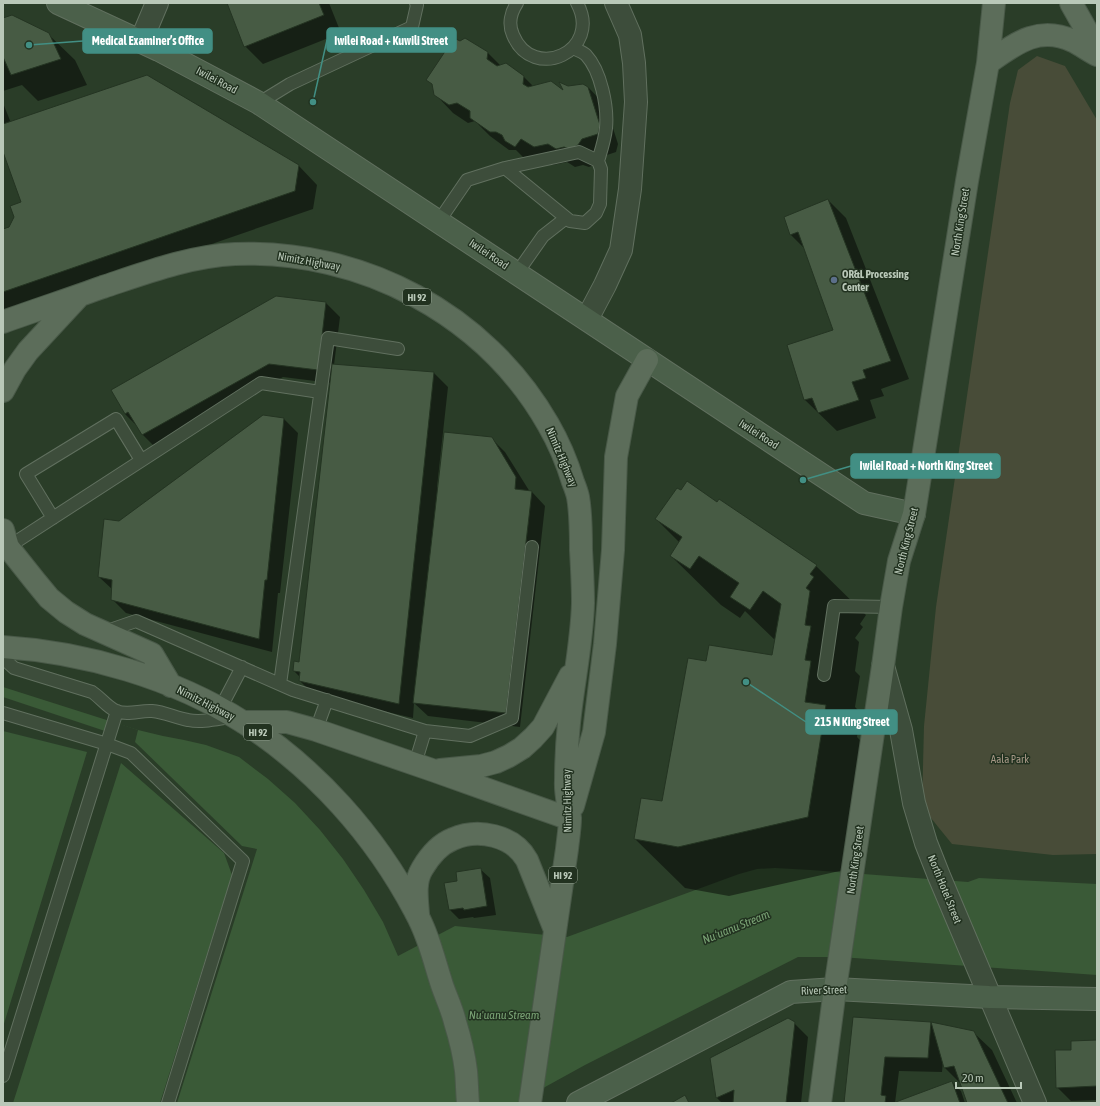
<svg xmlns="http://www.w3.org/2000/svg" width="1100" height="1106" viewBox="0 0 1100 1106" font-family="'Asap Condensed',sans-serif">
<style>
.green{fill:#484c38}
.water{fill:#3a5a37}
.pier{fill:#2a3d28}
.shadow{fill:#0007}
.building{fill:#475b44;stroke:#243422}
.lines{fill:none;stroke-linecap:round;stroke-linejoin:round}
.lane-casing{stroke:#61705f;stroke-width:14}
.street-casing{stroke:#61705f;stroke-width:24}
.secondary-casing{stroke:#61705f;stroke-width:24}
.primary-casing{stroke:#495948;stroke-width:24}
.lane{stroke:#3d4d3b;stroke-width:12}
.street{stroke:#3d4d3b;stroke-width:22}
.secondary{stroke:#4b604a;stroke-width:22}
.primary{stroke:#5c6d5a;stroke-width:22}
.service-dot{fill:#5c6f8a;stroke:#223220;stroke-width:1.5}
.labels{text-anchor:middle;stroke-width:3;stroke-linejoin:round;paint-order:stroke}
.shield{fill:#223220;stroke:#8c9b8a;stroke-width:1}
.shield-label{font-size:10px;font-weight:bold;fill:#b9c8b8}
.street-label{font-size:11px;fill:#b9c8b8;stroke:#223220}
.poi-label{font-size:11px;font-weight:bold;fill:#b9c8b8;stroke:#223220;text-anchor:start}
.park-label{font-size:11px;fill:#a69786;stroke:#223220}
.water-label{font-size:12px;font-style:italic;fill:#7aa375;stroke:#223220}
.leader{fill:none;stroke:#428f84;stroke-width:1.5}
.callout-dot{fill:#428f84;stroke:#223220;stroke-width:1.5}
.callout{fill:#428f84;stroke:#428f84;stroke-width:1.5}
.callout-label{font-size:12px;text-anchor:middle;font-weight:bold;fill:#fff}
</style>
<rect width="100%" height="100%" fill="#2a3d28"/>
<path class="green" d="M 1037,56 L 1065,66 L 1097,120 L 1097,854 L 1053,855 L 952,844 L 922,807 L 924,726 L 936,607 L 1010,103 L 1018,70 Z"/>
<path class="water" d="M 3,687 L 138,730 L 163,736 L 184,740 L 206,745 L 239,757 L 268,779 L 295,803 L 320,830 L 343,859 L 364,890 L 383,922 L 398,956 L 455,926 L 567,937 L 739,874 L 757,869 L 775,868 L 811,870 L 968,882 L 979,878 L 1097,884 L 1097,975 L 840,957 L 798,957 L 585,1065 L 516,1103 L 3,1103 Z"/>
<path class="pier" d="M 3,697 L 105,731 L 108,720 L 138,730 L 135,742 L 242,846 L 257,849 L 177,1103 L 160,1103 L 232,875 L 224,853 L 121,763 L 13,1103 L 3,1103 L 3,1027 L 87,752 L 3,731 Z"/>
<path class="shadow" d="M 228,3 L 329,3 L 341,33 L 263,64 L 245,46 Z
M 3,19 L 48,34 L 75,60 L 87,85 L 38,101 L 22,85 L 3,91 Z
M 488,53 L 501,66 L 524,77 L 534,87 L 565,93 L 568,87 L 588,87 L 606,106 L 618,144 L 616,152 L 601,157 L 596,164 L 589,167 L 583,165 L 575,167 L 567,162 L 553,165 L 539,157 L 525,159 L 516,150 L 509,150 L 490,136 L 475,121 L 468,123 L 453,113 L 435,94 L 434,86 L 428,80 Z
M 147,76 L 299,166 L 317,185 L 313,209 L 3,316 L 3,230 L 9,227 L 22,202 L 3,150 L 3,103 L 11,123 Z
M 828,200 L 846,218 L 909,379 L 881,389 L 884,396 L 870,400 L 876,418 L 837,431 L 805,400 L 788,345 L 834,331 L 805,249 L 790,234 Z
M 276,297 L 326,303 L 340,317 L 334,365 L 434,373 L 448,387 L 437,487 L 439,487 L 491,438 L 505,452 L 530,492 L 532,492 L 545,506 L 520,727 L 428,716 L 414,703 L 413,718 L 314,695 L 300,681 L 301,678 L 294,671 L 300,663 L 331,383 L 283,377 L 157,449 L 143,435 L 137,426 L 125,414 Z
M 284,419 L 298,433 L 280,593 L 278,593 L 272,652 L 126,613 L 112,599 L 113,590 L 99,577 L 119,522 Z
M 656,519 L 816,566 L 866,615 L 860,624 L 863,627 L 855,638 L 859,642 L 855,671 L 860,676 L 855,707 L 860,712 L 857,737 L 875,756 L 857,867 L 729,896 L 685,888 L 635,839 L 663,803 L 707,662 L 773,656 L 776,641 L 745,611 L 740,618 L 721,605 L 671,556 L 680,543 Z
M 480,869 L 490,878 L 496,915 L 474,918 L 473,917 L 459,919 L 450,910 L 445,884 L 459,882 Z
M 854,1018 L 931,1023 L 973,1032 L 992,1050 L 1017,1103 L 968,1103 L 962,1085 L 945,1068 L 943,1061 L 942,1072 L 899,1071 L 895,1103 L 952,1082 L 961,1091 L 965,1103 L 845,1103 Z
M 794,1023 L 808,1037 L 801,1103 L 722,1103 L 717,1098 Z
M 1097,1041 L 1097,1100 L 1071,1101 L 1057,1087 L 1072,1051 Z"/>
<path class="building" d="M 227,3 L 319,3 L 324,15 L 244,47 Z
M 12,15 L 49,33 L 61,59 L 11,75 L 3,57 L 3,18 Z
M 454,38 L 460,41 L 465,38 L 488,52 L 487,59 L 497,66 L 506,63 L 524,76 L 523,84 L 528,87 L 551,81 L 563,90 L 559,82 L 568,86 L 583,84 L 588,87 L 600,125 L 598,134 L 582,139 L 578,145 L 570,149 L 564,147 L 556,149 L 548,144 L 534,147 L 521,139 L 515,147 L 505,141 L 502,135 L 496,132 L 490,132 L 470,118 L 470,111 L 457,103 L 449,105 L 434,95 L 432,84 L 426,80 Z
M 147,75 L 299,165 L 295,191 L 3,292 L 3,229 L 9,227 L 14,217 L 10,206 L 21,202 L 3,152 L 3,124 Z
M 828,199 L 891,361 L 863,370 L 866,378 L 852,382 L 859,400 L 818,413 L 812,398 L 804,400 L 787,345 L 833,330 L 798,232 L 790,235 L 784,217 Z
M 276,296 L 326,302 L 318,370 L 269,364 L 142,435 L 128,412 L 125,414 L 111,390 Z
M 332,364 L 434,372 L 399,704 L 299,681 L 300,672 L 293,671 L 294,661 L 299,662 Z
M 263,415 L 284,418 L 267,580 L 265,580 L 259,639 L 111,600 L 112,580 L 98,577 L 104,519 L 119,521 Z
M 444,432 L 492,437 L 516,477 L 515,489 L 532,491 L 506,713 L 413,703 Z
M 687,481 L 717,502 L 719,499 L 817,565 L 810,574 L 814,577 L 806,588 L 810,591 L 805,625 L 811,626 L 805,660 L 811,661 L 805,702 L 826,705 L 808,817 L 678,847 L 634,839 L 641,798 L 662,801 L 688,658 L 706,661 L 709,645 L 772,655 L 781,604 L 763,591 L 750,610 L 730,597 L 739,583 L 699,556 L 690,569 L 670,556 L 682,537 L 655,519 L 677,488 L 681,490 Z
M 481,868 L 487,906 L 464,910 L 463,908 L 449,910 L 444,883 L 457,881 L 456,872 Z
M 853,1017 L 931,1022 L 928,1058 L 885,1057 L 881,1095 L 886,1096 L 885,1103 L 844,1103 Z
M 788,1018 L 795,1022 L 786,1103 L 733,1103 L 734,1090 L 716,1098 L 710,1058 Z
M 931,1022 L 974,1031 L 1008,1103 L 967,1103 L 954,1066 L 944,1068 Z
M 1097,1040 L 1097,1086 L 1056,1088 L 1055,1050 L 1071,1050 L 1071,1041 Z
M 952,1081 L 960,1103 L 893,1103 Z
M 685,1095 L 689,1103 L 671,1103 Z"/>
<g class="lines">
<g class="lane-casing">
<path id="lane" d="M 517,3 C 511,12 508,24 513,35 C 533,83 603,51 577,3
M 573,48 C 577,50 583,52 586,55 C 601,71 608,107 606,128 C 605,139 601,151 598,161
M 259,103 L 290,84 L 412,27 L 417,5 L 416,3
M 579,152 L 598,161 L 601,169 L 600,204 L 596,213 L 585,223 L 570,221 L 505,168 Z
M 439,221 L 467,180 L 505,168
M 517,273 L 543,236 L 566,218
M 53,518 L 26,474 L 116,419 L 141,460
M 8,547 L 261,383 L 320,392
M 104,632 L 136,621 L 293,690 L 425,731 L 470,736 L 512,718 L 532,547
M 3,658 L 14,668 L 92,692 C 101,698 107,707 116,711 C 128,716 140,710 152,711 C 165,712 176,718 188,720 C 202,723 217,719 231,717
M 824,675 L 834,606 L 891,607
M 280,684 L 328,338 L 398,349
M 220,709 L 242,667
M 3,713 L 107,744 L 131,753 L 243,861 L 168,1103
M 316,730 L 327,700
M 415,764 L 425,731
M 3,1076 L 117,711"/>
</g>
<g class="street-casing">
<path id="street" d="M 141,41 L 157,3
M 587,319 L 605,285 L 621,250 L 630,189 L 636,102 L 634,63 L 630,35 L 616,3
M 883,666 L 901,730 L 914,803 L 926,843 L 939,876 L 1035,1103"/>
</g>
<g class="secondary-casing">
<path id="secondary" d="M 58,3 L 159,50 L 259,103 L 864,503 L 914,514
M 578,1103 L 791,992 L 835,989 L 989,997 L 1097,999"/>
</g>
<g class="primary-casing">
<path id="primary" d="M 1071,3 L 1097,49
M 988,63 C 1015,44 1038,25 1073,41 C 1081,45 1089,51 1097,55
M 3,322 C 36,310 70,299 103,287 C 145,273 190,256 235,254 C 362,249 485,314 548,424 C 559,443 567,462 573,482 C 575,487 577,492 578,497 C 581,514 581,533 581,550 C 582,568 583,585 583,603 C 582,643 573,683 569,723 C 567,742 566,762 566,781 C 565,793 569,806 570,818 C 570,828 568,839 567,849 L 530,1103
M 3,391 L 15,369 L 28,351 L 79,296
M 3,530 L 8,547 L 35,581 L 49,598 L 66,612 L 85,624 L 152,654 L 171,686
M 3,647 C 84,652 174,678 243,722 C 315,768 375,835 415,911 C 428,934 434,960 442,985 C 446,997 452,1009 455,1022 C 460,1038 464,1054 466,1071 C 467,1081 467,1092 468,1103
M 243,722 L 287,722 L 316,730 L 435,771 L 570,819
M 440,770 L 481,766 L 496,762 L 509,756 L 522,748 L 533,738 L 543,727 L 570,676
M 573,806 L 594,732 L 605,644 L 613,550 L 616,457 L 627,396 L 647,360
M 418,914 C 417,899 414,882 422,869 C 429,857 440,844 453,839 C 478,828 513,835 527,860 L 555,930
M 820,1103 L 835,989 L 883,666 L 891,607 L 899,561 L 914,514 L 967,181 L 988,63 L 994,3"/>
</g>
<use href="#lane" class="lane"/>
<use href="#street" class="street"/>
<use href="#secondary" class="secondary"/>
<use href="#primary" class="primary"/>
</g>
<circle class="service-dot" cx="834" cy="280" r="4"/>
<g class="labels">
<g class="shield">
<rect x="403" y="289" width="28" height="16" rx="3"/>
<rect x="244" y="724" width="28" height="16" rx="3"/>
<rect x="549" y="867" width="28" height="16" rx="3"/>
</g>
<g class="shield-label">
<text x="417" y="301">HI 92</text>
<text x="258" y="736">HI 92</text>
<text x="563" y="879">HI 92</text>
</g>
<g class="street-label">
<text transform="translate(217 80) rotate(28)" y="4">Iwilei Road</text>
<text transform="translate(960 222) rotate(-81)" y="4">North King Street</text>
<text transform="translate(489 254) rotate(34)" y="4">Iwilei Road</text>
<text transform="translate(309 261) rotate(10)" y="4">Nimitz Highway</text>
<text transform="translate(759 434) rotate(33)" y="4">Iwilei Road</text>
<text transform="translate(562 457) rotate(67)" y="4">Nimitz Highway</text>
<text transform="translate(906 541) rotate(-76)" y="4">North King Street</text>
<text transform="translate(206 703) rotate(27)" y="4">Nimitz Highway</text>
<text transform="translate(567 801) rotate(-91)" y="4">Nimitz Highway</text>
<text transform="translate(855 860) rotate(-82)" y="4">North King Street</text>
<text transform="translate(945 889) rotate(68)" y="4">North Hotel Street</text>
<text transform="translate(824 990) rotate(-2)" y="4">River Street</text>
</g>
<g class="poi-label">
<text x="842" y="278">OR&amp;L Processing<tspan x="842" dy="13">Center</tspan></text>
</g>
<g class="park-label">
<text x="1010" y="763">Aala Park</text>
</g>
<g class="water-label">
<text transform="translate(736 927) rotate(-22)" y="4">Nuʻuanu Stream</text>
<text x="504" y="1019">Nu'uanu Stream</text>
</g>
</g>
<path class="leader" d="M313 102L327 40M29 45L83 41M803 480L851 466M746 682L806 722"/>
<g class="callout-dot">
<circle cx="313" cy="102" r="4"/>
<circle cx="29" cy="45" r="4"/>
<circle cx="803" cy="480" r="4"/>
<circle cx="746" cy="682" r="4"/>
</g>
<g class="callout">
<rect x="327" y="28" width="129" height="24" rx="4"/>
<rect x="83" y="29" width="129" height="24" rx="4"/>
<rect x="851" y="454" width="149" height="24" rx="4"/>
<rect x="806" y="710" width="91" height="24" rx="4"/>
</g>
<g class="callout-label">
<text x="391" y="45">Iwilei Road + Kuwili Street</text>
<text x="148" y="45">Medical Examiner’s Office</text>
<text x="926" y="470">Iwilei Road + North King Street</text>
<text x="852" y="726">215 N King Street</text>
</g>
<rect width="1100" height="1106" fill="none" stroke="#b9c8b8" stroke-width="8"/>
<path d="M956 1082v6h65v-6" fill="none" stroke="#b9c8b8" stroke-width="2"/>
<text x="962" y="1082" font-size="12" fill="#b9c8b8" stroke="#223220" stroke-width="3" paint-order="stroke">20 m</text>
</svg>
